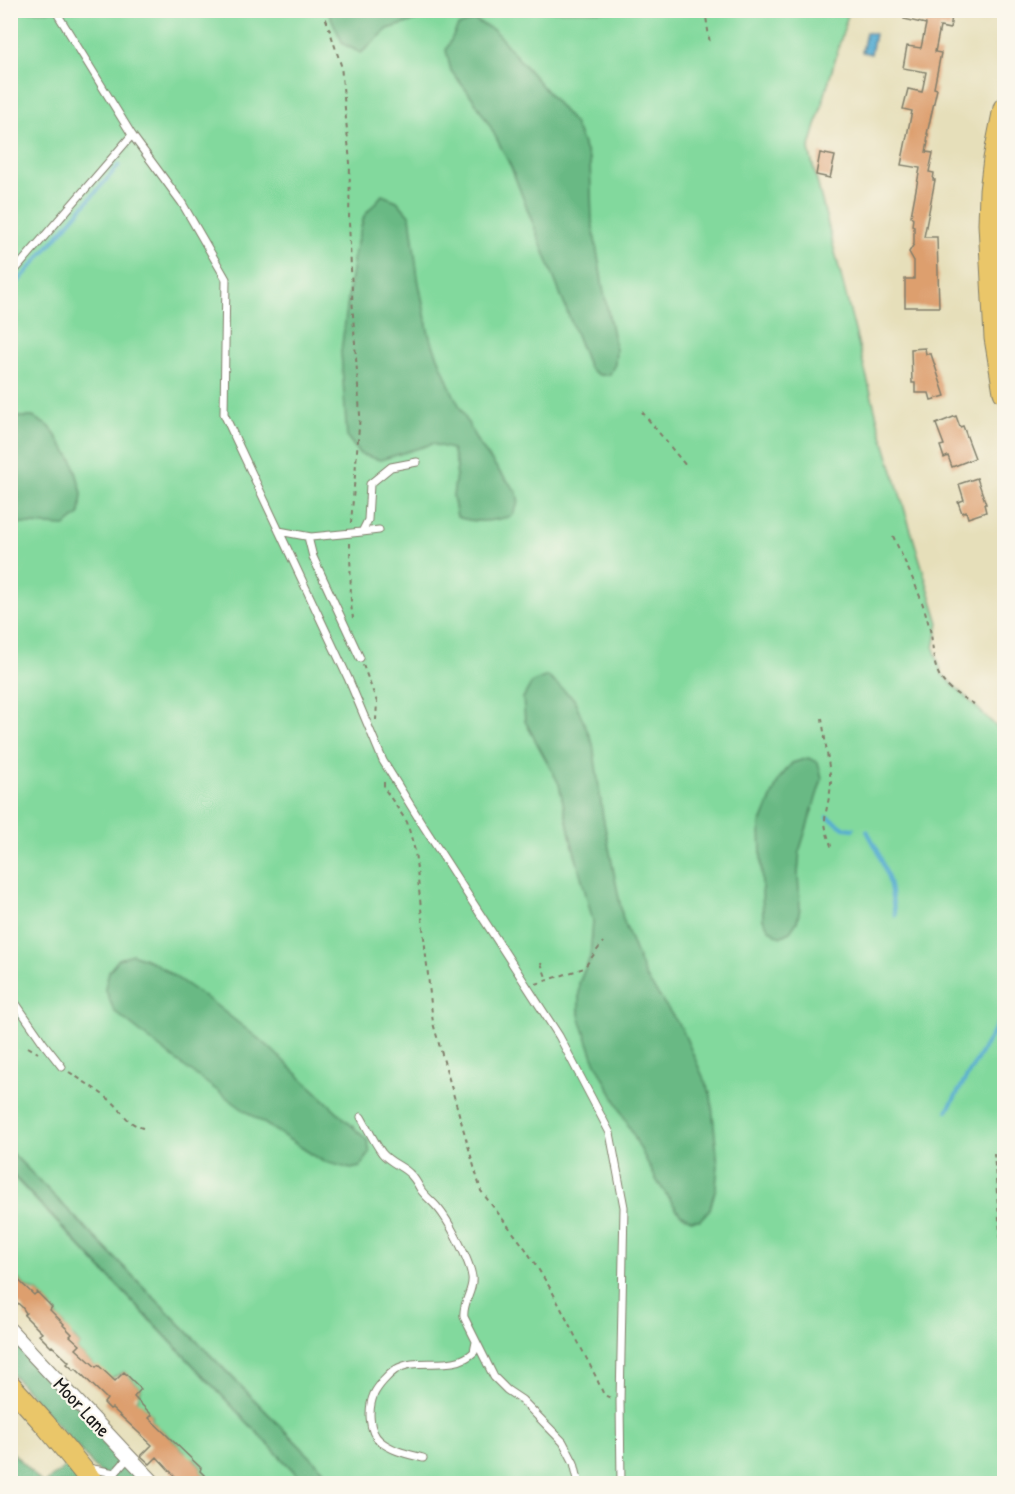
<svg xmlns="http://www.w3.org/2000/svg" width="1015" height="1494" viewBox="0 0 1015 1494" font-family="'Patrick Hand',sans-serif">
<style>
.green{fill:#82d99d;stroke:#4f7a5c;stroke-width:1.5}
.forest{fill:#69b984;stroke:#426a50;stroke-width:1.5}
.water{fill:#54abd1;stroke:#386476;stroke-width:1.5}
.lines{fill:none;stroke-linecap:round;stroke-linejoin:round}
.stream{stroke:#54abd1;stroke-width:4}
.building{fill:#dd9f6e}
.service-casing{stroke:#817e6b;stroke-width:9}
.minor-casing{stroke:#817e6b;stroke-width:16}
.primary-casing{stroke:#817e6b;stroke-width:23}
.path{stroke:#817e6b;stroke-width:2;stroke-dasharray:4.5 4.5;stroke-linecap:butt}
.service{stroke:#fff;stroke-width:7}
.minor{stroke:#fff;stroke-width:14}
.primary{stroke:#eac669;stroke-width:21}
.labels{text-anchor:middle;stroke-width:4.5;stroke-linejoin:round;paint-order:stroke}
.street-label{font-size:20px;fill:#1c1c1c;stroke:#fbf7ec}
</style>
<rect width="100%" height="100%" fill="#fbf7ec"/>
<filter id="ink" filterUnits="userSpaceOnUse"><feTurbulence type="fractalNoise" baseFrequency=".0167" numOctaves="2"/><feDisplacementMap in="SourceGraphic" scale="12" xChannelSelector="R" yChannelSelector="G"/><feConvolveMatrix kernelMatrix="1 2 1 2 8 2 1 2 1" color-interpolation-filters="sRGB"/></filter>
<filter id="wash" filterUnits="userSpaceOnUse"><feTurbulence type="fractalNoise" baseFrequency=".008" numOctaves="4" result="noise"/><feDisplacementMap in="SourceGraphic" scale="24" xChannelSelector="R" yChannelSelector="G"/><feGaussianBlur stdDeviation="1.35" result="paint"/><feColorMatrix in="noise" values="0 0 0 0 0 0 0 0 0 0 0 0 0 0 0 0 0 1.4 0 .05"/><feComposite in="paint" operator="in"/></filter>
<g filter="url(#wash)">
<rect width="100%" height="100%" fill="#e6dfba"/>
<path class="green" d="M 10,11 L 849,11 L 809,150 L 879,425 L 939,623 L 934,648 L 942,674 L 1004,734 L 1004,1483 L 336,1483 L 11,1152 Z
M 10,1173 L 305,1483 L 212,1483 L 200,1471 L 201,1467 L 193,1459 L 183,1466 L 177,1460 L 185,1452 L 152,1421 L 152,1415 L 137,1401 L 141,1389 L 124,1372 L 108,1380 L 96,1367 L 76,1349 L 80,1345 L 63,1325 L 64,1324 L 59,1319 L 52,1307 L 37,1292 L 27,1288 L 11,1272 Z"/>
<path class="forest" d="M 328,11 L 437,11 L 430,16 L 388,29 L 361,53 L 343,44 Z
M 474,20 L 494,30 L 574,123 L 590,161 L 592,221 L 603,287 L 616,350 L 615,364 L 610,374 C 601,377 597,375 589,368 L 511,167 L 490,126 L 474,100 L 451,71 L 446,50 L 458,26 Z
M 1004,148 L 1004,328 L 997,206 Z
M 382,195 L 397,201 L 410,216 L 418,278 L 429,335 L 451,389 L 477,441 L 499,471 L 516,491 L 519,502 L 512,516 C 492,521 478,524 457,517 L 453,496 L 457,467 L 452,449 L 432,444 L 380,460 L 360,454 L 347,437 L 341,352 L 354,254 L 364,216 Z
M 15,417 L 33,417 L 50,427 L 73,461 L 82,493 L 80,514 L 65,526 L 11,523 L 10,419 Z
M 547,676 L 574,699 L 593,744 L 603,817 L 623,919 L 645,976 L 682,1029 L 711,1095 L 718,1165 L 716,1187 L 710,1209 L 700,1220 L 691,1220 L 680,1214 L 657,1181 L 593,1057 L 579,1015 L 579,983 L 590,957 L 593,921 L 571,839 L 559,784 L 525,721 L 523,698 L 532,682 Z
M 808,758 L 818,762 L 822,779 L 800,849 L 798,874 L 800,908 L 797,922 L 790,932 L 780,937 L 769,929 L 763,919 L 760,825 L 779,779 L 792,763 Z
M 132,954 L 153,962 L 208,999 L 269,1047 L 367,1140 L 370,1153 L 360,1167 L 351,1169 L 322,1161 L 245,1111 L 174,1059 L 114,1011 L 105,988 L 109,971 L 119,959 Z
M 10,1152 L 11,1152 L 336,1483 L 305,1483 L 11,1173 Z
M 10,1334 L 149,1483 L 109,1483 L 11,1373 Z
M 11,1451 L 42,1483 L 11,1483 Z
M 69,1464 L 86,1484 L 43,1484 Z"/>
<path class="water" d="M 866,32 L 875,34 L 871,54 L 862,52 Z"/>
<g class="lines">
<path class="stream" d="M 10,288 L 18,282 L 119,165
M 828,817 L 844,828 L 853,829
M 867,831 L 878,851 L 889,881 L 895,915
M 947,1111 L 1004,1013"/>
</g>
<g id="blocks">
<path class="building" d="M 906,10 L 950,10 L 949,16 L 952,16 L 950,29 L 940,27 L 935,52 L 941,53 L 934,88 L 937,89 L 927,134 L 928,134 L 927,142 L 928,142 L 926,152 L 933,153 L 929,172 L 934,173 L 933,180 L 935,180 L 924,237 L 937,237 L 939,307 L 905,307 L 905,279 L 914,279 L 914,261 L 909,252 L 914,244 L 914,227 L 912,226 L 913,218 L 911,216 L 920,168 L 901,165 L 912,111 L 903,109 L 908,89 L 922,92 L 926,72 L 903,68 L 907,46 L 921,48 L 926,24 L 904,19 Z
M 820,153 L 835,156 L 830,178 L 816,175 Z
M 925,348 L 926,354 L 931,354 L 945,396 L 931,400 L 929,393 L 915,393 L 915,383 L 912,383 L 911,349 Z
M 956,416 L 960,427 L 963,426 L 975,458 L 952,467 L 948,456 L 944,458 L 940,446 L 944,445 L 936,424 Z
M 977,478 L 986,504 L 984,504 L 986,512 L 968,518 L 966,511 L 962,513 L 958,502 L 964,500 L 959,484 Z
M 10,1272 L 34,1295 L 37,1292 L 52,1307 L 50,1310 L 64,1324 L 63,1325 L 72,1334 L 70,1336 L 80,1345 L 76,1349 L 96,1367 L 98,1365 L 115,1381 L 124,1372 L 141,1389 L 134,1397 L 152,1415 L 149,1418 L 201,1468 L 200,1471 L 208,1479 L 203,1484 L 182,1484 L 157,1457 L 150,1464 L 141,1456 L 152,1445 L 112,1408 L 110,1409 L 104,1403 L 107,1399 L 76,1369 L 74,1370 L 67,1364 L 69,1362 L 52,1346 L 51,1347 L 39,1335 L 42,1333 L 24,1315 L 26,1313 L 22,1307 L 10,1296 Z"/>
</g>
</g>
<g filter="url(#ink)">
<use href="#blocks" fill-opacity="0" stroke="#817e6b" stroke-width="1.5"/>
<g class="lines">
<g class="service-casing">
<path id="service" d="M 55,10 L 132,135 L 182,203 L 226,279 L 224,414 L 348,678 L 383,761 L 424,827 L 559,1036 L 610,1133 L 624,1207 L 620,1402 L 621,1484
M 10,276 L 132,135
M 279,531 L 311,537 L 362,532 L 368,520 L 370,484 L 391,467 L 417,462
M 362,532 L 379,530
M 308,537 L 313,557 L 360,658
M 10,995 L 44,1044 L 62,1067
M 361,1117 C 368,1129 374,1142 382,1153 C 390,1163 403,1166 411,1175 C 416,1180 418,1185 421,1190 C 426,1197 432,1201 437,1207 C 448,1219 470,1261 472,1277 C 474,1291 462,1302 464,1317 L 494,1377 L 507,1390 L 522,1400 L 563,1442 L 574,1463 L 579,1484
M 423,1458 C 408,1454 392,1451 380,1441 C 368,1431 368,1408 374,1394 C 378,1386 388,1375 395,1370 C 418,1355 452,1373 474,1352 L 476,1342
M 88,1468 L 115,1473
M 115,1484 L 115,1473 L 129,1457"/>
</g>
<g class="minor-casing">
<path id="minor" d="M 10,1330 L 129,1457 L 155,1484"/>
</g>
<g class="primary-casing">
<path id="primary" d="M 1004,108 L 994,159 L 990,191 L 989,224 L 995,338 L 1004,392
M 10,1385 L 45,1424 L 94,1484"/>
</g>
<path class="path" d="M 323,10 L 341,65 L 350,163 L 349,221 L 353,315 L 360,415 L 351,523
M 705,10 L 710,44
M 642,412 L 687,467
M 893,536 C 906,565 922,595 929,626 C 934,642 931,659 939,675 C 946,689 961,697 974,704
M 350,543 L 351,605 L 353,618
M 363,665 L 377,702 L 376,720
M 822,718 L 831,781 C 831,794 826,807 825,820 C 825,830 829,839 832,849
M 384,782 L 384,788 L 407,822 L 415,851 L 433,1023 L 481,1191 L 525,1248 L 552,1291 L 595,1375 L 604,1395 L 611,1398
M 541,963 L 547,980
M 536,984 L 584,968 L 603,942
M 28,1047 L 38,1053
M 69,1072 C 83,1081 97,1090 110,1100 C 123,1110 125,1123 143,1128
M 994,1153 L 1004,1285"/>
<use href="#service" class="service"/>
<use href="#minor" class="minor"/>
<use href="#primary" class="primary"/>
</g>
</g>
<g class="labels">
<g class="street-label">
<text transform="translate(82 1407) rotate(47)" y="7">Moor Lane</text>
</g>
</g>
<rect width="1015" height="1494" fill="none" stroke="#fbf7ec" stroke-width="36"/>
</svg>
